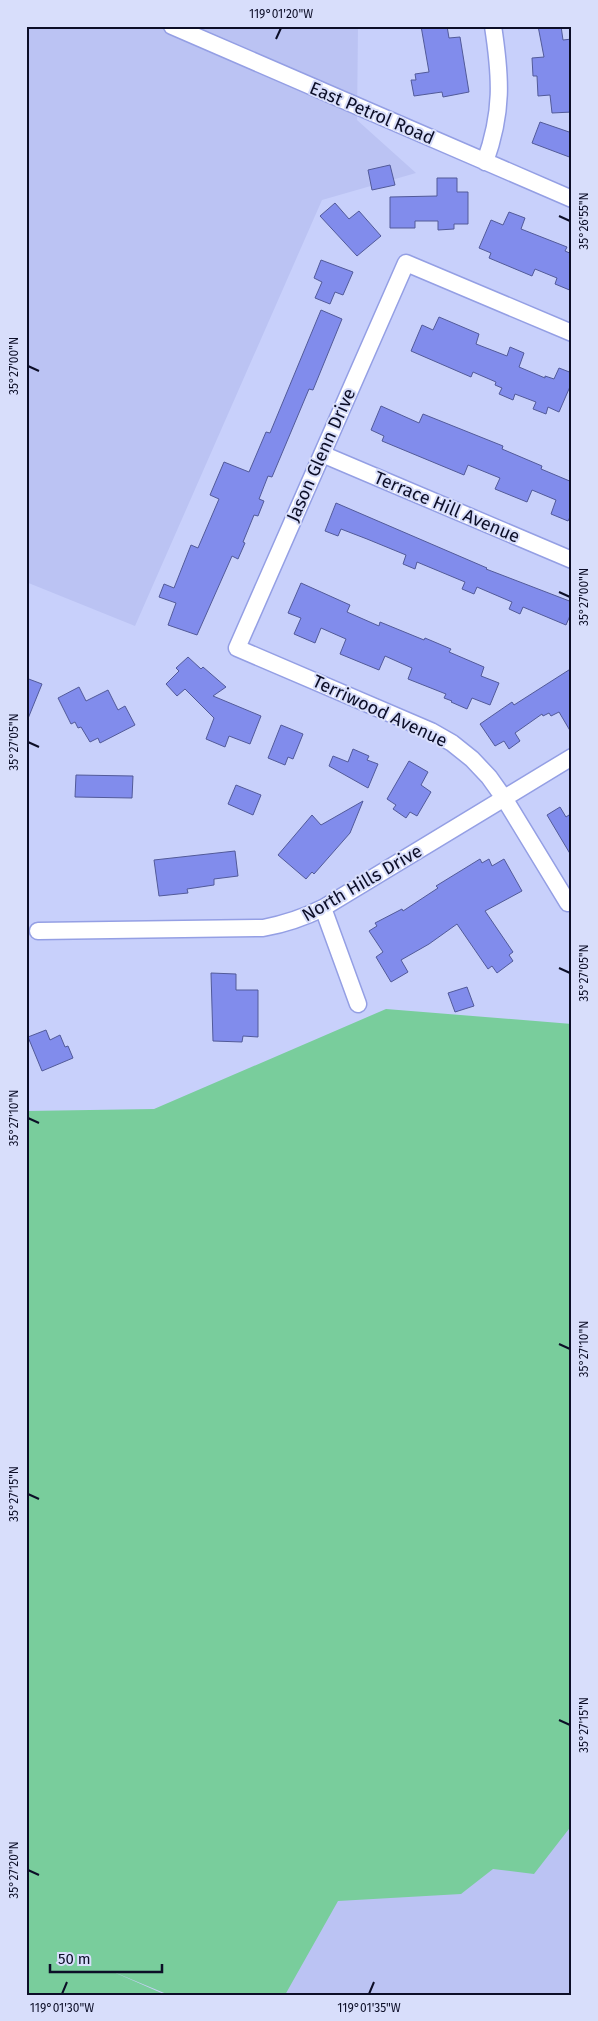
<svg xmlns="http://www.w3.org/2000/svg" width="598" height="2021" viewBox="0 0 598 2021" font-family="'Fira Sans',sans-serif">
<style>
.built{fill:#bbc3f3}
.green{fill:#79cd9c}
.building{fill:#818cec;stroke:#525a99}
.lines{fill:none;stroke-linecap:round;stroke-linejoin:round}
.street-casing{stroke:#949fe4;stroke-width:19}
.street{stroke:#fff;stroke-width:16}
.ticks{fill:none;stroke:#0c0e27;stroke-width:2}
.labels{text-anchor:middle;stroke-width:4;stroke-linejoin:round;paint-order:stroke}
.street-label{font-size:18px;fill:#0c0e27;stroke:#d8defb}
.neatline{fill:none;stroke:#0c0e27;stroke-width:2}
.ticks-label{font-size:12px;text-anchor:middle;fill:#0c0e27}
</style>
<rect width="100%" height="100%" fill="#c8d0fb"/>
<path class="built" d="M 26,26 L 358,26 L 357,120 L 416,173 L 322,200 L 135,626 L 26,582 Z
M 457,1680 L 572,1730 L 572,1995 L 273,1995 Z"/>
<path class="green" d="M 386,1009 L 572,1024 L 572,1825 L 534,1874 L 493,1869 L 461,1894 L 338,1901 L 285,1995 L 169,1995 L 109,1970 L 166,1995 L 26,1995 L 26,1111 L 154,1109 Z"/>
<path class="building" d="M 421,26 L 447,26 L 449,38 L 460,37 L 469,92 L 443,97 L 442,92 L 414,96 L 411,80 L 416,80 L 415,74 L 429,72 Z
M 538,26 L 561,26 L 563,40 L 572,39 L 572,58 L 570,58 L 572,112 L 552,113 L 550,95 L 538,96 L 537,76 L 533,76 L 532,58 L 544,57 Z
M 540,122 L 572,133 L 572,158 L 532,143 Z
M 390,165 L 395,185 L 372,190 L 368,170 Z
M 437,178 L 457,178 L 457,192 L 468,192 L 468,224 L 454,224 L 454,229 L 438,230 L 438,221 L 415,221 L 415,228 L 390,228 L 390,197 L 437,196 Z
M 335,203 L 349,219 L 359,211 L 381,236 L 357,256 L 320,216 Z
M 509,212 L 525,218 L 521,229 L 567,247 L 565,251 L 572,254 L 572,291 L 555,284 L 557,278 L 535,269 L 532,276 L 489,258 L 491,253 L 479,248 L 491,220 L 503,225 Z
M 321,260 L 353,272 L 343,295 L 335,292 L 330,304 L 315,298 L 322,282 L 314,278 Z
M 321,310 L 342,319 L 313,390 L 309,389 L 272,477 L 268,476 L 259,499 L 264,501 L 258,516 L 254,515 L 243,542 L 245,543 L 238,559 L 232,556 L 197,635 L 168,625 L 176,603 L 159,597 L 164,584 L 174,588 L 191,545 L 198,548 L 219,499 L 210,495 L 224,462 L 249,472 L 266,432 L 270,433 Z
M 439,317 L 479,334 L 476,344 L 507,356 L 510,347 L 524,353 L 519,367 L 545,378 L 545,376 L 554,379 L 559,368 L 572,373 L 572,382 L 559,412 L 548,407 L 546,414 L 533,409 L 536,402 L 515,394 L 513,400 L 499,394 L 502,388 L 495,385 L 496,382 L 473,372 L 471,377 L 411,351 L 422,325 L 433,330 Z
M 381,406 L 419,423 L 423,414 L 503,446 L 502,449 L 542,466 L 541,469 L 572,482 L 572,513 L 568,521 L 551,514 L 556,500 L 532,490 L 527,502 L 495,489 L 500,478 L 468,465 L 464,475 L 382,441 L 384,436 L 371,430 Z
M 336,503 L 487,568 L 486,569 L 572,602 L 572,611 L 566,625 L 523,607 L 520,614 L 509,609 L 512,602 L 477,587 L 474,594 L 462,589 L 465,582 L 417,562 L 415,569 L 403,564 L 406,555 L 367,539 L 341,529 L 338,536 L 325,531 Z
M 301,583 L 350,605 L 347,612 L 379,626 L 380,622 L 424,640 L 425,638 L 451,649 L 449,652 L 484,667 L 481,676 L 499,683 L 490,705 L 472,698 L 467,709 L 451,702 L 452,701 L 444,698 L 446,694 L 408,679 L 412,668 L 385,656 L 379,670 L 340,654 L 346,639 L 321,628 L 315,643 L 294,634 L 301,618 L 288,613 Z
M 188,657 L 201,669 L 203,667 L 226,687 L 213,696 L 261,716 L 250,744 L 229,736 L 225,747 L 206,739 L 214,718 L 185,689 L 177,696 L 166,684 L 179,671 L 176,668 Z
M 572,668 L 572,734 L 559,712 L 551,716 L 549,713 L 543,716 L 542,714 L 515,733 L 520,741 L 509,749 L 504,741 L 495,746 L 480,724 L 512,702 L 514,705 Z
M 26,678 L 42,684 L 27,721 L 26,721 Z
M 79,687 L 86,701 L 108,690 L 118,710 L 125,706 L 135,725 L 100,743 L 98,738 L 90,742 L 81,727 L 78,728 L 75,722 L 71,724 L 58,698 Z
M 281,725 L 303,734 L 293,759 L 288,757 L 285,765 L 268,758 Z
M 353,749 L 369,756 L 367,760 L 378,764 L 368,788 L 329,766 L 333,756 L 348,762 Z
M 409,761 L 428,772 L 421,785 L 431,792 L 417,816 L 410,812 L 406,818 L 393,809 L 396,805 L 387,799 Z
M 76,775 L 133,776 L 132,798 L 75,797 Z
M 236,785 L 261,795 L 253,815 L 228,804 Z
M 363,801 L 350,833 L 314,874 L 312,872 L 306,879 L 278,855 L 312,815 L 321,825 Z
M 560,807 L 566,817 L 572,813 L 572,857 L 547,815 Z
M 235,851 L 238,876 L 214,879 L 214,885 L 187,889 L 188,893 L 159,896 L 154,860 Z
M 480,859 L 482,863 L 489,859 L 492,866 L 504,859 L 522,891 L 485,911 L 513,952 L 509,955 L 513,961 L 497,973 L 492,966 L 488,969 L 457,924 L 429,944 L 401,960 L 408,972 L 391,982 L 376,957 L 383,952 L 369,931 L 377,926 L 375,923 L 402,909 L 403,911 L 438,888 L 436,886 Z
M 211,973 L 236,974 L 236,990 L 258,990 L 258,1037 L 243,1036 L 242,1042 L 213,1041 Z
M 467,987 L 474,1006 L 455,1012 L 448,993 Z
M 46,1030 L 50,1040 L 60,1035 L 65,1047 L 68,1046 L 73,1058 L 42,1071 L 28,1037 Z"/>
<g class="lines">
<g class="street-casing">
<path id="street" d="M 172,26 L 572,199
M 485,162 C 503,112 501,78 493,26
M 322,454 L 572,560
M 568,903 L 504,798 L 489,777 L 472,759 L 452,743 L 431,731 L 237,648 L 406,263 L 572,333
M 323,908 L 358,1004
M 38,931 L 263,928 C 285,924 303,918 323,908 L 572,757"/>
</g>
<use href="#street" class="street"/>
</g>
<path class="ticks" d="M 276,39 L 281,28M 559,216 L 570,221M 28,366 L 39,371M 559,592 L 570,597M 28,742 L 39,747M 559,968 L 570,973M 28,1118 L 39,1123M 559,1344 L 570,1349M 28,1494 L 39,1499M 559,1720 L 570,1725M 28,1870 L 39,1875M 62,1994 L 67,1982M 369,1994 L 374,1982"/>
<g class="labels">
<g class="street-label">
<text transform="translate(372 113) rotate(23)" y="6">East Petrol Road</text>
<text transform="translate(321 455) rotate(-66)" y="6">Jason Glenn Drive</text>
<text transform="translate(447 507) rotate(23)" y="6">Terrace Hill Avenue</text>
<text transform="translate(380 711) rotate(25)" y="6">Terriwood Avenue</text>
<text transform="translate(362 883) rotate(-30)" y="6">North Hills Drive</text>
</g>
</g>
<rect width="598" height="2021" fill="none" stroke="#d8defb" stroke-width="55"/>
<path d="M50 1964v8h112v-8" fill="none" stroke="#0c0e27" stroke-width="2.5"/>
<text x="58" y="1964" font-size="15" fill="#0c0e27" stroke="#d8defb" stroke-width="4" paint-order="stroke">50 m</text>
<rect x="28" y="28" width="542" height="1966" class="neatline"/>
<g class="ticks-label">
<text x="281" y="18">119°01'20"W</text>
<text transform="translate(584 221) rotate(-90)" y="4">35°26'55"N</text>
<text transform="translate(14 366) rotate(-90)" y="4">35°27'00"N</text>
<text transform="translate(584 597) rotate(-90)" y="4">35°27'00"N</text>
<text transform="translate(14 742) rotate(-90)" y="4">35°27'05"N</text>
<text transform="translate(584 973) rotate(-90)" y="4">35°27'05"N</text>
<text transform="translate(14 1118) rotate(-90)" y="4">35°27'10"N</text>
<text transform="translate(584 1349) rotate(-90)" y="4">35°27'10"N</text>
<text transform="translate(14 1494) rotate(-90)" y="4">35°27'15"N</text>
<text transform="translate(584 1725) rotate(-90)" y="4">35°27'15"N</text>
<text transform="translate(14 1870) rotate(-90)" y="4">35°27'20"N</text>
<text x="62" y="2012">119°01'30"W</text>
<text x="369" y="2012">119°01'35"W</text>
</g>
</svg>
